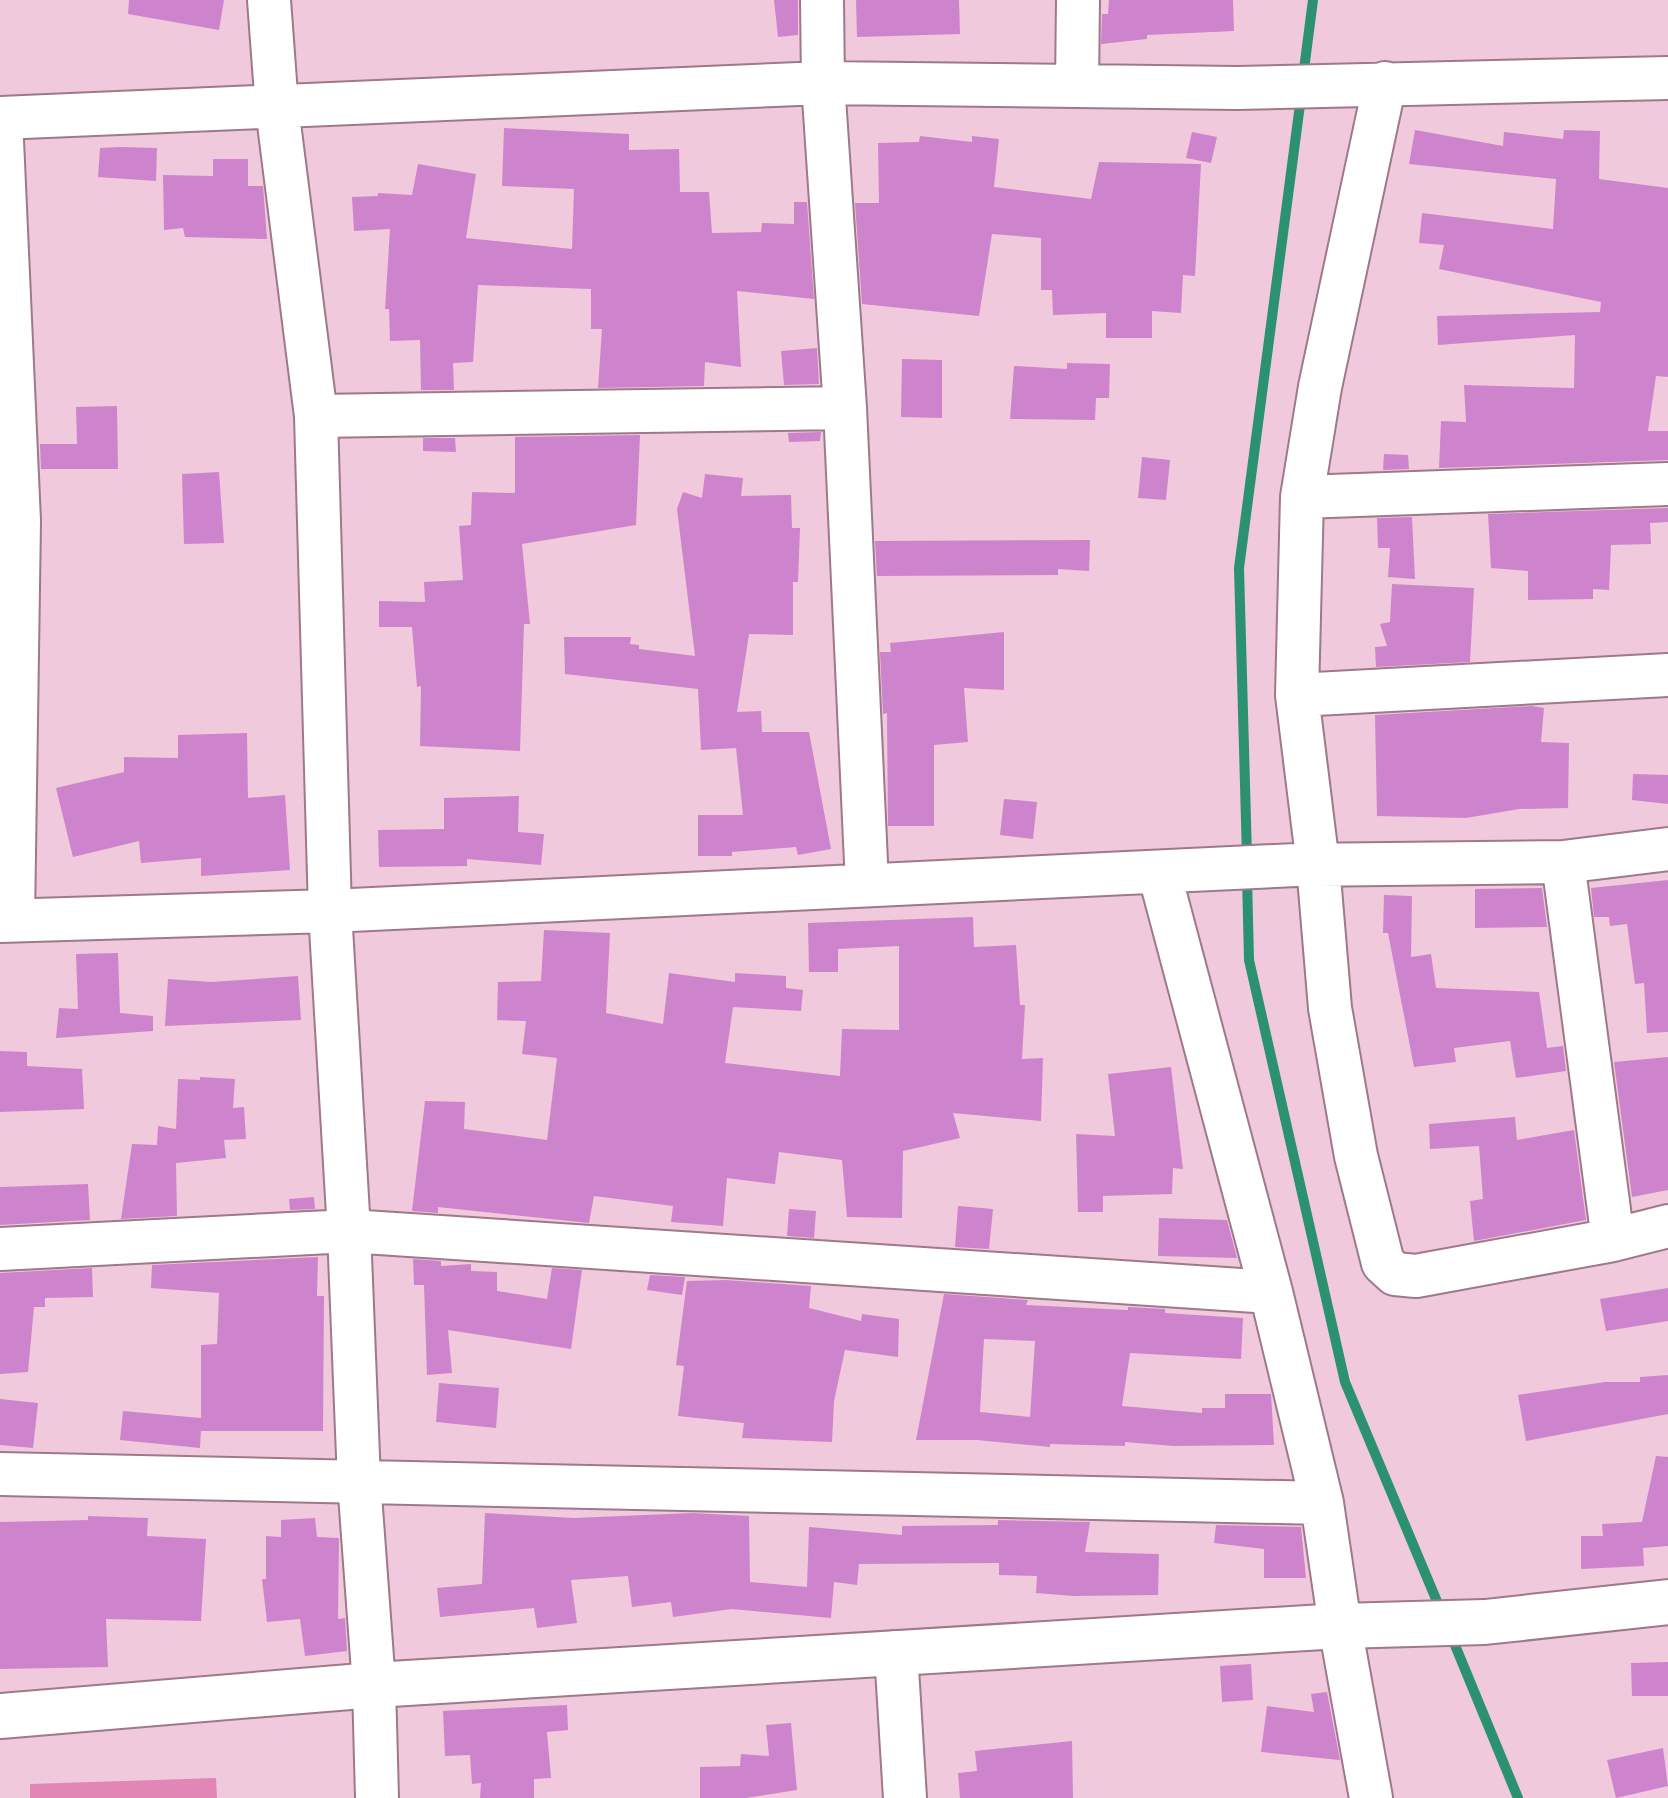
<svg xmlns="http://www.w3.org/2000/svg" width="1668" height="1798" viewBox="0 0 1668 1798" font-family="'Titillium Web',sans-serif">
<style>
.green{fill:#e286b6}
.lines{fill:none;stroke-linecap:round;stroke-linejoin:round}
.stream{stroke:#2c9171;stroke-width:10}
.building{fill:#ce84cc;fill-rule:evenodd}
.minor-casing{stroke:#9d798a;stroke-width:46}
.major-casing{stroke:#9d798a;stroke-width:48}
.minor{stroke:#fff;stroke-width:42}
.major{stroke:#fff;stroke-width:44}
</style>
<rect width="100%" height="100%" fill="#f0c9dc"/>
<path class="green" d="M 216,1778 L 217,1798 L 30,1798 L 30,1784 Z"/>
<g class="lines">
<path class="stream" d="M 1303,77 L 1313,0
M 1247,857 L 1239,568 L 1301,97
M 1247,877 L 1249,960 L 1345,1382 L 1441,1611
M 1450,1633 L 1518,1798"/>
</g>
<path class="building" d="M 129,0 L 224,0 L 219,30 L 128,14 Z
M 774,0 L 798,0 L 798,35 L 778,37 Z
M 856,0 L 959,0 L 960,34 L 857,37 Z
M 1109,0 L 1233,0 L 1234,31 L 1147,35 L 1147,39 L 1101,44 L 1102,14 L 1108,14 Z
M 504,128 L 629,134 L 629,150 L 679,149 L 680,192 L 709,192 L 712,233 L 761,232 L 762,223 L 794,224 L 794,202 L 807,202 L 814,299 L 737,291 L 741,367 L 705,362 L 704,386 L 598,388 L 602,329 L 591,329 L 591,289 L 478,285 L 473,362 L 453,363 L 454,390 L 421,390 L 420,340 L 390,341 L 389,309 L 385,309 L 390,229 L 354,231 L 352,197 L 378,196 L 378,193 L 412,195 L 418,164 L 476,174 L 466,238 L 572,249 L 574,189 L 502,186 Z
M 1415,130 L 1503,146 L 1504,132 L 1563,139 L 1564,130 L 1600,131 L 1599,179 L 1668,188 L 1668,377 L 1656,376 L 1648,431 L 1668,431 L 1668,460 L 1439,468 L 1441,421 L 1466,422 L 1464,385 L 1574,388 L 1575,335 L 1438,345 L 1437,316 L 1600,312 L 1601,302 L 1439,269 L 1444,245 L 1419,243 L 1422,213 L 1553,229 L 1556,179 L 1409,164 Z
M 1192,132 L 1217,137 L 1211,163 L 1186,158 Z
M 920,136 L 972,142 L 972,136 L 999,139 L 994,187 L 1091,199 L 1099,162 L 1201,164 L 1195,276 L 1183,275 L 1181,313 L 1152,311 L 1152,338 L 1106,338 L 1106,313 L 1053,315 L 1052,290 L 1041,290 L 1041,238 L 992,234 L 979,316 L 862,304 L 855,203 L 879,203 L 878,143 L 919,142 Z
M 120,147 L 157,148 L 156,181 L 98,177 L 100,148 Z
M 213,159 L 248,159 L 248,186 L 263,186 L 267,239 L 185,237 L 183,228 L 164,230 L 163,175 L 213,176 Z
M 817,348 L 819,384 L 784,385 L 781,351 Z
M 902,359 L 942,360 L 942,418 L 901,417 Z
M 1067,363 L 1110,364 L 1109,398 L 1096,398 L 1095,420 L 1010,419 L 1014,366 L 1067,369 Z
M 117,406 L 118,469 L 41,469 L 40,444 L 77,444 L 76,407 Z
M 821,432 L 820,441 L 789,442 L 788,433 Z
M 640,435 L 636,525 L 522,544 L 530,624 L 524,624 L 520,751 L 420,746 L 421,686 L 417,687 L 412,627 L 379,627 L 379,601 L 425,602 L 424,582 L 463,580 L 459,526 L 471,525 L 472,492 L 515,493 L 515,437 Z
M 423,438 L 455,438 L 456,452 L 423,451 Z
M 1384,454 L 1408,455 L 1409,469 L 1383,470 Z
M 1142,457 L 1170,460 L 1166,500 L 1138,498 Z
M 219,472 L 224,543 L 184,544 L 182,474 Z
M 705,474 L 743,478 L 741,496 L 791,495 L 792,528 L 800,528 L 798,582 L 793,582 L 793,635 L 749,634 L 737,712 L 761,711 L 762,732 L 809,732 L 831,849 L 798,855 L 796,847 L 732,852 L 732,856 L 698,856 L 698,815 L 743,815 L 736,748 L 701,750 L 698,689 L 565,674 L 564,637 L 631,637 L 630,644 L 639,645 L 639,649 L 695,656 L 677,509 L 683,492 L 702,498 Z
M 1668,508 L 1668,522 L 1650,523 L 1651,544 L 1611,545 L 1609,590 L 1593,589 L 1593,599 L 1528,600 L 1528,571 L 1491,568 L 1488,514 Z
M 1412,517 L 1415,579 L 1388,577 L 1390,548 L 1378,548 L 1377,518 Z
M 1090,540 L 1089,571 L 1058,569 L 1058,575 L 877,576 L 875,541 Z
M 1392,584 L 1474,588 L 1470,662 L 1376,667 L 1375,647 L 1387,646 L 1380,624 L 1390,622 Z
M 1004,632 L 1004,690 L 964,688 L 968,742 L 934,745 L 934,826 L 888,826 L 887,713 L 883,714 L 880,652 L 891,652 L 890,643 Z
M 1532,706 L 1544,708 L 1541,742 L 1569,743 L 1568,808 L 1519,809 L 1466,818 L 1377,816 L 1375,715 Z
M 247,733 L 248,798 L 285,795 L 290,870 L 201,876 L 201,858 L 141,863 L 139,841 L 73,857 L 56,788 L 124,772 L 124,757 L 178,758 L 178,735 Z
M 1633,774 L 1668,775 L 1668,804 L 1632,800 Z
M 519,796 L 518,832 L 544,834 L 541,865 L 467,859 L 467,866 L 379,867 L 378,830 L 444,829 L 444,798 Z
M 1004,799 L 1037,802 L 1033,839 L 1000,835 Z
M 1668,880 L 1668,1032 L 1647,1033 L 1644,983 L 1635,984 L 1627,924 L 1610,926 L 1609,917 L 1594,917 L 1591,888 Z
M 1542,888 L 1547,927 L 1475,928 L 1475,889 Z
M 1384,895 L 1412,896 L 1411,957 L 1431,954 L 1436,988 L 1539,992 L 1547,1048 L 1563,1046 L 1566,1071 L 1516,1078 L 1510,1041 L 1454,1048 L 1456,1062 L 1414,1067 L 1388,933 L 1383,933 Z
M 973,917 L 974,947 L 1016,945 L 1020,1005 L 1025,1005 L 1022,1059 L 1043,1058 L 1041,1121 L 953,1113 L 960,1138 L 903,1151 L 902,1218 L 847,1217 L 842,1160 L 779,1152 L 775,1184 L 727,1178 L 723,1226 L 671,1222 L 673,1206 L 594,1196 L 589,1223 L 438,1207 L 438,1213 L 412,1211 L 425,1101 L 465,1102 L 464,1129 L 547,1140 L 557,1058 L 522,1054 L 526,1021 L 497,1020 L 498,982 L 541,981 L 544,930 L 610,933 L 606,1013 L 663,1024 L 669,973 L 735,982 L 735,973 L 786,976 L 786,988 L 803,990 L 801,1011 L 733,1007 L 725,1063 L 840,1076 L 842,1029 L 899,1030 L 899,946 L 838,949 L 838,972 L 809,972 L 808,923 Z
M 118,953 L 120,1013 L 153,1016 L 153,1031 L 56,1038 L 59,1008 L 78,1009 L 76,954 Z
M 298,976 L 301,1020 L 165,1026 L 168,979 L 211,982 Z
M 0,1051 L 27,1052 L 27,1066 L 82,1069 L 84,1109 L 0,1112 Z
M 1668,1057 L 1668,1190 L 1632,1197 L 1614,1062 Z
M 1171,1067 L 1183,1169 L 1173,1168 L 1172,1194 L 1103,1196 L 1103,1212 L 1078,1212 L 1076,1134 L 1115,1136 L 1108,1074 Z
M 200,1077 L 235,1079 L 233,1108 L 244,1107 L 246,1139 L 224,1140 L 226,1158 L 176,1163 L 177,1216 L 121,1219 L 132,1144 L 157,1145 L 158,1126 L 176,1129 L 178,1079 L 200,1080 Z
M 1515,1117 L 1517,1140 L 1574,1130 L 1586,1220 L 1474,1241 L 1470,1201 L 1483,1199 L 1479,1146 L 1430,1149 L 1429,1124 Z
M 88,1184 L 90,1220 L 0,1225 L 0,1187 Z
M 314,1197 L 315,1209 L 290,1210 L 289,1199 Z
M 958,1206 L 993,1209 L 989,1249 L 955,1247 Z
M 789,1209 L 816,1211 L 814,1238 L 787,1236 Z
M 1159,1218 L 1227,1220 L 1237,1258 L 1158,1256 Z
M 318,1257 L 317,1296 L 324,1296 L 323,1431 L 201,1431 L 201,1428 L 200,1448 L 120,1440 L 123,1411 L 201,1418 L 201,1345 L 217,1344 L 219,1293 L 151,1288 L 152,1265 Z
M 413,1259 L 441,1261 L 441,1266 L 471,1264 L 471,1271 L 497,1272 L 497,1291 L 547,1299 L 552,1268 L 582,1270 L 571,1349 L 448,1330 L 452,1373 L 427,1375 L 424,1285 L 414,1285 Z
M 92,1268 L 93,1297 L 45,1298 L 45,1307 L 34,1307 L 28,1372 L 0,1374 L 0,1273 Z
M 650,1275 L 685,1277 L 682,1295 L 647,1290 Z
M 726,1280 L 811,1286 L 809,1308 L 861,1321 L 862,1314 L 899,1319 L 898,1357 L 845,1350 L 834,1401 L 832,1442 L 742,1438 L 744,1423 L 678,1416 L 684,1366 L 676,1365 L 687,1281 Z
M 1668,1288 L 1668,1321 L 1606,1331 L 1600,1299 Z
M 944,1294 L 1028,1300 L 1026,1305 L 1128,1310 L 1128,1307 L 1165,1309 L 1165,1313 L 1243,1318 L 1241,1359 L 1130,1353 L 1122,1406 L 1202,1413 L 1202,1408 L 1225,1408 L 1225,1394 L 1271,1394 L 1274,1445 L 1173,1446 L 1125,1442 L 1125,1446 L 1050,1444 L 1050,1447 L 977,1440 L 916,1440 ZM 984,1339 L 1035,1341 L 1030,1417 L 980,1412 Z
M 1668,1375 L 1668,1414 L 1526,1441 L 1518,1395 L 1605,1382 L 1640,1382 L 1640,1377 Z
M 439,1383 L 499,1388 L 496,1428 L 436,1422 Z
M 0,1399 L 38,1403 L 33,1448 L 0,1445 Z
M 1656,1456 L 1668,1457 L 1668,1546 L 1643,1548 L 1644,1566 L 1581,1569 L 1581,1536 L 1603,1536 L 1602,1524 L 1642,1522 Z
M 485,1513 L 574,1518 L 692,1513 L 749,1516 L 750,1582 L 807,1587 L 809,1527 L 902,1535 L 902,1526 L 998,1525 L 998,1520 L 1090,1522 L 1085,1552 L 1159,1554 L 1158,1595 L 1073,1596 L 1036,1593 L 1037,1576 L 999,1575 L 999,1563 L 859,1564 L 857,1585 L 834,1582 L 831,1618 L 732,1609 L 673,1617 L 671,1602 L 632,1607 L 628,1576 L 571,1580 L 577,1623 L 537,1628 L 534,1608 L 440,1617 L 437,1588 L 482,1584 Z
M 88,1516 L 148,1518 L 147,1536 L 206,1539 L 201,1621 L 106,1619 L 108,1667 L 0,1669 L 0,1522 L 88,1520 Z
M 315,1518 L 317,1537 L 339,1538 L 338,1619 L 345,1618 L 347,1651 L 305,1656 L 300,1619 L 267,1622 L 262,1579 L 266,1579 L 266,1536 L 281,1537 L 281,1520 Z
M 1216,1525 L 1301,1527 L 1306,1578 L 1264,1578 L 1264,1549 L 1214,1543 Z
M 1668,1662 L 1668,1696 L 1632,1696 L 1631,1663 Z
M 1251,1664 L 1253,1700 L 1222,1702 L 1220,1666 Z
M 1327,1692 L 1340,1760 L 1261,1752 L 1267,1706 L 1314,1712 L 1311,1694 Z
M 567,1705 L 568,1730 L 547,1732 L 551,1778 L 534,1779 L 534,1798 L 480,1798 L 481,1783 L 472,1784 L 470,1755 L 445,1756 L 443,1711 Z
M 791,1723 L 797,1790 L 746,1798 L 700,1798 L 700,1767 L 740,1766 L 741,1754 L 769,1756 L 766,1725 Z
M 1072,1741 L 1073,1798 L 960,1798 L 958,1773 L 977,1771 L 975,1751 Z
M 1663,1748 L 1668,1786 L 1616,1798 L 1607,1760 Z"/>
<g class="lines">
<g class="minor-casing">
<path id="minor" d="M 269,0 L 277,108 L 316,416 L 330,911 L 349,1231 L 359,1481 L 374,1685 L 377,1798
M 822,0 L 823,83 L 845,408 L 867,884
M 1385,83 L 1320,387 L 1302,497 L 1297,695 L 1318,865 L 1330,1008 L 1356,1156 L 1383,1263 L 1395,1274 L 1416,1276 L 1613,1240 L 1668,1226
M 1077,86 L 1078,0
M 0,118 L 823,83 L 1237,88 L 1668,78
M 1,118 L 19,521 L 13,920
M 316,416 L 845,408
M 1302,497 L 1668,484
M 1297,695 L 1668,675
M 1563,862 L 1613,1240
M 1159,872 L 1271,1292 L 1322,1503 L 1340,1626 L 1371,1798
M 0,921 L 330,911 L 1296,865 L 1563,862 L 1668,849
M 0,1249 L 349,1231 L 1271,1292
M 0,1474 L 1322,1503
M 896,1652 L 905,1798"/>
</g>
<g class="major-casing">
<path id="major" d="M 0,1716 L 374,1685 L 1340,1626 L 1485,1622 L 1668,1602"/>
</g>
<use href="#minor" class="minor"/>
<use href="#major" class="major"/>
</g>
</svg>
